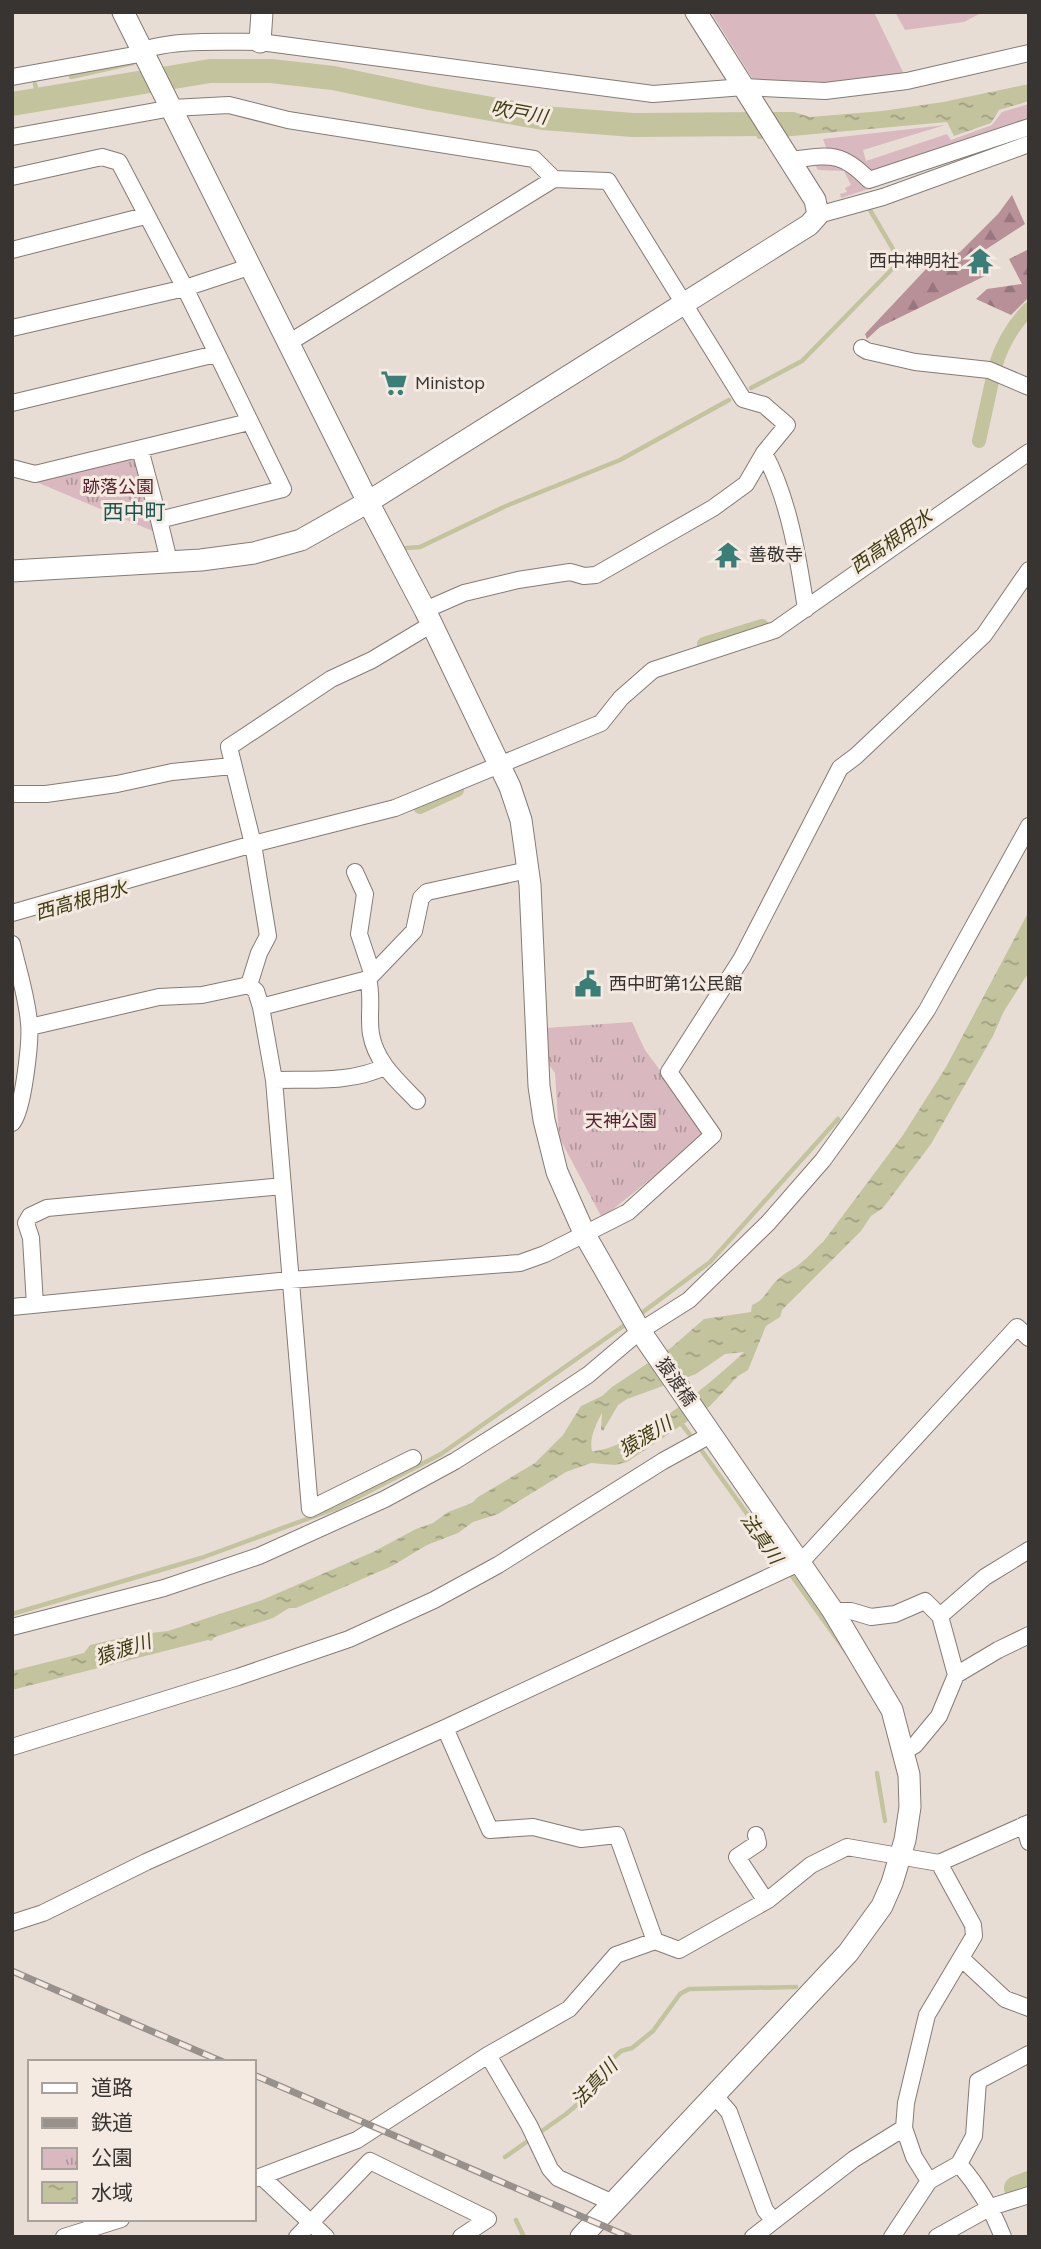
<svg xmlns="http://www.w3.org/2000/svg" width="1041" height="2249" viewBox="0 0 1041 2249" font-family="Figtree,'Noto Sans JP',sans-serif">
<style>
.green{fill:#d9b9bf}
.forest{fill:url(#forest-firs)}
.park{fill:url(#park-tufts)}
.water{fill:url(#water-ripples);fill-rule:evenodd}
.lines{fill:none;stroke-linecap:round;stroke-linejoin:round}
.stream{stroke:#c3c39d;stroke-width:4.5}
.canal{stroke:#c3c39d;stroke-width:14}
.river{stroke:#c3c39d;stroke-width:24}
.street-casing{stroke:#847b74;stroke-width:18}
.secondary-casing{stroke:#847b74;stroke-width:23}
.street{stroke:#fff;stroke-width:16}
.secondary{stroke:#fff;stroke-width:21}
.rail-casing{stroke:#98908b;stroke-width:7}
.rail{stroke:#f5eae2;stroke-width:4.5;stroke-dasharray:13;stroke-linecap:butt}
.labels{text-anchor:middle;stroke-width:6;stroke-linejoin:round;paint-order:stroke}
.poi-label{font-size:18px;fill:#383431;stroke:#f5eae2;text-anchor:start}
.park-label{font-size:18px;fill:#562130;stroke:#f5eae2}
.street-label{font-size:18px;fill:#383431;stroke:#f5eae2}
.water-label{font-size:19px;font-style:italic;fill:#3e3d0f;stroke:#f5eae2}
.quarter-label{font-size:21px;fill:#1b554e;stroke:#f5eae2}
</style>
<defs>
<pattern id="forest-firs" width="22" height="20" patternUnits="userSpaceOnUse" patternTransform="scale(1.75)"><rect width="22" height="20" fill="#b89098"/><path d="M5 1l3.5 6h-7zM16 11l3.5 6h-7z" fill="#97767d"/></pattern>
<pattern id="park-tufts" width="24" height="20" patternUnits="userSpaceOnUse" patternTransform="scale(1.75)"><rect width="24" height="20" fill="#d9b9bf"/><path d="M3 7l-1-3M5 7V3M7 7l1-3M15 17l-1-3M17 17v-4M19 17l1-3" fill="none" stroke="#b1979c"/></pattern>
<pattern id="water-ripples" width="26" height="14" patternUnits="userSpaceOnUse" patternTransform="scale(1.75)"><rect width="26" height="14" fill="#c3c39d"/><path d="M2 4q2-2 4 0t4 0M15 11q2-2 4 0t4 0" fill="none" stroke="#9f9f81"/></pattern>
</defs>
<rect width="100%" height="100%" fill="#e8ddd5"/>
<path class="green" d="M 711,12 L 874,12 L 904,74 L 826,84 L 758,83 L 752,78 Z
M 895,12 L 983,12 L 964,22 L 905,30 Z
M 1029,104 L 1029,137 L 841,198 L 840,194 L 847,192 L 845,188 L 851,185 L 844,171 L 818,170 L 808,152 L 828,153 L 823,139 L 945,125 L 863,150 L 866,161 L 947,134 L 951,140 L 992,125 L 1002,112 Z"/>
<path class="forest" d="M 1012,195 L 1025,224 L 985,250 L 987,275 L 880,327 L 867,339 L 865,334 L 927,268 L 960,252 L 998,214 Z
M 1029,249 L 1029,297 L 1011,315 L 976,299 L 987,289 L 1022,284 L 1009,259 Z"/>
<path class="park" d="M 132,457 L 137,460 L 155,532 L 34,481 Z
M 632,1022 L 645,1050 L 707,1134 L 602,1218 L 559,1137 L 555,1073 L 549,1065 L 546,1028 Z"/>
<path class="water" d="M 1029,84 L 1029,101 L 999,110 L 991,123 L 954,136 L 947,122 L 758,139 L 743,112 L 794,112 L 810,117 L 882,111 L 943,102 Z
M 1029,911 L 1029,972 L 1004,1011 L 993,1036 L 931,1144 L 883,1208 L 871,1216 L 861,1231 L 782,1310 L 780,1317 L 766,1326 L 748,1370 L 738,1376 L 710,1406 L 627,1462 L 615,1465 L 591,1463 L 566,1472 L 498,1514 L 473,1522 L 458,1533 L 427,1545 L 392,1566 L 296,1608 L 289,1608 L 273,1618 L 215,1637 L 211,1641 L 208,1640 L 12,1690 L 12,1671 L 84,1653 L 90,1645 L 133,1635 L 168,1631 L 262,1600 L 373,1552 L 416,1529 L 433,1523 L 448,1512 L 472,1503 L 478,1497 L 535,1463 L 563,1435 L 581,1406 L 602,1396 L 612,1387 L 672,1347 L 704,1319 L 751,1312 L 752,1305 C 764,1301 768,1289 776,1281 C 785,1272 795,1269 803,1261 C 811,1255 815,1248 823,1242 L 903,1135 L 946,1067 ZM 744,1352 C 715,1380 631,1451 592,1451 C 589,1438 596,1424 602,1413 L 601,1430 L 603,1431 L 618,1405 L 627,1399 L 696,1374 L 725,1354 Z"/>
<g class="lines">
<path class="stream" d="M 71,77 L 133,63
M 35,84 L 39,100
M 751,388 L 802,361 L 900,261 L 870,210
M 406,548 L 420,547 L 506,506 L 620,460 L 729,400
M 639,1315 L 710,1262 L 838,1119
M 680,1422 L 694,1440
M 699,1447 L 784,1565
M 789,1572 L 847,1653
M 12,1614 L 201,1558 L 337,1508 L 441,1454 L 629,1322
M 877,1773 L 885,1821
M 505,2157 L 566,2114 L 585,2098 L 599,2081 L 607,2064 L 621,2051 L 632,2048 L 653,2031 L 680,1994 L 689,1989 L 796,1987
M 516,2220 L 524,2237"/>
<path class="canal" d="M 995,367 C 1002,344 1012,326 1029,309
M 979,441 L 993,377
M 704,644 L 762,626
M 420,807 L 457,790"/>
<path class="river" d="M 12,104 L 210,71 L 271,71 L 333,78 L 429,98 L 543,118 L 633,125 L 781,124
M 1016,2188 L 1029,2183"/>
<g class="street-casing">
<path id="street" d="M 12,77 L 134,55 C 160,38 228,42 260,42 L 653,94 L 744,87 L 825,91 L 907,81 L 1029,53
M 12,137 L 172,108 L 229,105 L 288,120 L 534,159 L 554,179 L 608,181 L 743,399 L 764,405 L 787,425 L 764,453 L 746,484 L 713,508 L 596,575 L 584,576 L 570,572 L 518,580 L 464,593 L 425,610
M 791,160 C 829,155 841,151 869,180 L 1029,127
M 12,177 L 102,157 L 119,162 L 185,288 L 283,489 L 159,520 L 140,449
M 818,215 L 883,197 L 1029,144
M 12,250 L 145,216
M 12,328 L 185,288 L 252,266
M 290,342 L 554,179
M 862,348 L 867,351 L 915,362 L 989,370 L 1029,387
M 12,403 L 216,354
M 764,453 C 789,499 798,557 806,609
M 12,468 L 35,474 L 249,422
M 159,520 L 169,561
M 12,794 L 46,794 L 117,784 L 172,772 L 232,766
M 355,872 L 365,894 L 359,934 L 372,973
M 12,913 L 253,844 L 395,808 L 601,723 L 621,698 L 653,670 L 775,630 L 1029,452
M 12,944 C 18,970 27,997 29,1023 C 31,1040 23,1113 12,1123
M 368,979 L 414,931 L 421,898 L 427,892 L 528,870
M 249,985 L 256,991 L 261,1007 L 274,1080 L 310,1509 L 413,1458
M 249,985 L 259,953 L 268,936 L 253,844 L 229,747 L 331,679 L 372,660 L 432,624
M 261,1007 L 368,979 C 373,997 368,1016 371,1034 C 376,1063 398,1081 417,1101
M 30,1027 L 159,997 L 202,995 L 249,985
M 274,1080 C 310,1079 352,1083 384,1067
M 35,1305 L 31,1238 L 26,1223 L 30,1216 L 47,1208 L 283,1186
M 12,1307 L 290,1280 L 520,1263 L 545,1254 L 628,1212 L 713,1135 L 669,1072 L 742,958 L 840,768 L 856,756 L 984,635 L 1029,570
M 833,1611 L 851,1611 L 871,1617 L 895,1614 L 925,1601 L 940,1616 L 956,1675 L 939,1716 L 915,1745 L 904,1751
M 940,1616 L 985,1577 L 1029,1550
M 12,1627 L 164,1588 L 259,1556 L 385,1499 L 455,1461 L 523,1418 L 588,1375 L 640,1331 L 689,1300 L 768,1223 L 823,1160 L 859,1110 L 927,1010 L 1029,826
M 956,1675 L 998,1650 L 1029,1635
M 445,1728 L 490,1830 L 533,1827 L 581,1839 L 617,1835 L 655,1941
M 12,1747 L 238,1677 L 349,1639 L 434,1600 L 498,1565 L 663,1461 L 703,1439
M 1024,1825 L 1029,1842
M 756,1835 L 758,1843 L 737,1857 L 766,1901
M 12,1923 L 43,1913 L 146,1862 L 445,1728 L 801,1562 L 1017,1327 L 1029,1338
M 961,1958 L 1005,1999 L 1029,2008
M 488,2055 L 529,2125 L 550,2169 L 558,2178 L 613,2203
M 715,2096 L 729,2112 L 765,2210 L 773,2220
M 959,2164 C 979,2187 992,2209 1003,2237
M 262,2177 L 326,2237
M 254,2179 L 357,2140 L 488,2055 L 569,2009 L 616,1955 L 655,1941 L 679,1950 L 768,1900 L 811,1865 L 847,1847 L 939,1863 L 1029,1823
M 929,2181 L 914,2157 L 904,2128 L 906,2103 L 927,2015 L 974,1936 L 973,1925 L 939,1863
M 64,2237 L 121,2219
M 297,2237 L 370,2161 L 488,2219 L 461,2237
M 753,2237 L 854,2159 L 904,2128
M 892,2237 L 929,2181 L 959,2164 L 974,2136 L 978,2081 L 1029,2054
M 937,2237 L 991,2207 L 1029,2195"/>
</g>
<g class="secondary-casing">
<path id="secondary" d="M 123,12 L 368,502 L 425,610 L 510,787 L 521,820 L 530,885 L 539,1086 L 544,1120 L 557,1172 L 585,1235 L 640,1331 L 833,1611 L 892,1710 L 909,1775 L 910,1807 L 905,1840 L 892,1883 L 882,1906 L 848,1953 L 581,2237
M 260,42 L 262,12
M 12,571 L 201,560 L 254,553 L 301,540 L 368,502 L 809,225 L 818,215 L 815,200 L 696,12"/>
</g>
<use href="#street" class="street"/>
<use href="#secondary" class="secondary"/>
<g class="rail-casing">
<path id="rail" d="M 12,1971 L 223,2062
M 254,2075 L 629,2237"/>
</g>
<use href="#rail" class="rail"/>
</g>
<defs>
<g id="temple-bare" transform="scale(2.1)"><path d="M0-6L5-2H3V0L6.5 2.5H4V6H1.5V3h-3V6H-4V2.5H-6.5L-3 0V-2H-5Z" fill="#397f77" stroke="#f5eae2" stroke-width="2.5" paint-order="stroke"/></g>
<g id="supermarket-bare" transform="scale(2.1)"><path d="M-6-5.5h2.5l.6 2H6L4.5 2H-2.5L-4.4-4H-6ZM-1.5 3.2a1.3 1.3 0 1 0 .1 0ZM3 3.2a1.3 1.3 0 1 0 .1 0Z" fill="#397f77" stroke="#f5eae2" stroke-width="2.5" paint-order="stroke"/></g>
<g id="civic-bare" transform="scale(2.1)"><path d="M-.6-6.5H3V-4.5H.6V-3L4-1V1h2V6H-6V1h2V-1L-.6-3ZM-1.2 2.5V6h2.4V2.5Z" fill="#397f77" stroke="#f5eae2" stroke-width="2.5" paint-order="stroke"/></g>
</defs>
<g fill-rule="evenodd">
<use href="#temple-bare" x="980" y="261"/>
<use href="#supermarket-bare" x="394" y="383"/>
<use href="#temple-bare" x="728" y="555"/>
<use href="#civic-bare" x="588" y="984"/>
</g>
<g class="labels">
<g class="poi-label">
<text x="959" y="267" text-anchor="end">西中神明社</text>
<text x="415" y="389">Ministop</text>
<text x="749" y="561">善敬寺</text>
<text x="609" y="990">西中町第1公民館</text>
</g>
<g class="park-label">
<text x="118" y="493">跡落公園</text>
<text x="621" y="1127">天神公園</text>
</g>
<g class="street-label">
<text transform="translate(676 1382) rotate(55)" y="6">猿渡橋</text>
</g>
<g class="water-label">
<text transform="translate(519 112) rotate(10)" y="7">吹戸川</text>
<text transform="translate(891 541) rotate(-35)" y="7">西高根用水</text>
<text transform="translate(81 900) rotate(-16)" y="7">西高根用水</text>
<text transform="translate(645 1436) rotate(-31)" y="7">猿渡川</text>
<text transform="translate(762 1538) rotate(55)" y="7">法真川</text>
<text transform="translate(123 1649) rotate(-18)" y="7">猿渡川</text>
<text transform="translate(594 2083) rotate(-47)" y="7">法真川</text>
</g>
<g class="quarter-label">
<text x="134" y="519">西中町</text>
</g>
</g>
<rect width="1041" height="2249" fill="none" stroke="#383431" stroke-width="28"/>
<rect x="28" y="2060" width="228" height="161" fill="#f5eae2" stroke="#a9a19b" stroke-width="2"/>
<rect x="42" y="2083" width="35" height="10" fill="#ffffff" stroke="#a9a19b" stroke-width="2"/>
<text x="91" y="2095" font-size="21" fill="#383431">道路</text>
<rect x="42" y="2118" width="35" height="10" fill="#98908b" stroke="#a9a19b" stroke-width="2"/>
<text x="91" y="2130" font-size="21" fill="#383431">鉄道</text>
<rect x="42" y="2148" width="35" height="21" fill="url(#park-tufts)" stroke="#a9a19b" stroke-width="2"/>
<text x="91" y="2165" font-size="21" fill="#383431">公園</text>
<rect x="42" y="2182" width="35" height="21" fill="url(#water-ripples)" stroke="#a9a19b" stroke-width="2"/>
<text x="91" y="2200" font-size="21" fill="#383431">水域</text>
</svg>
